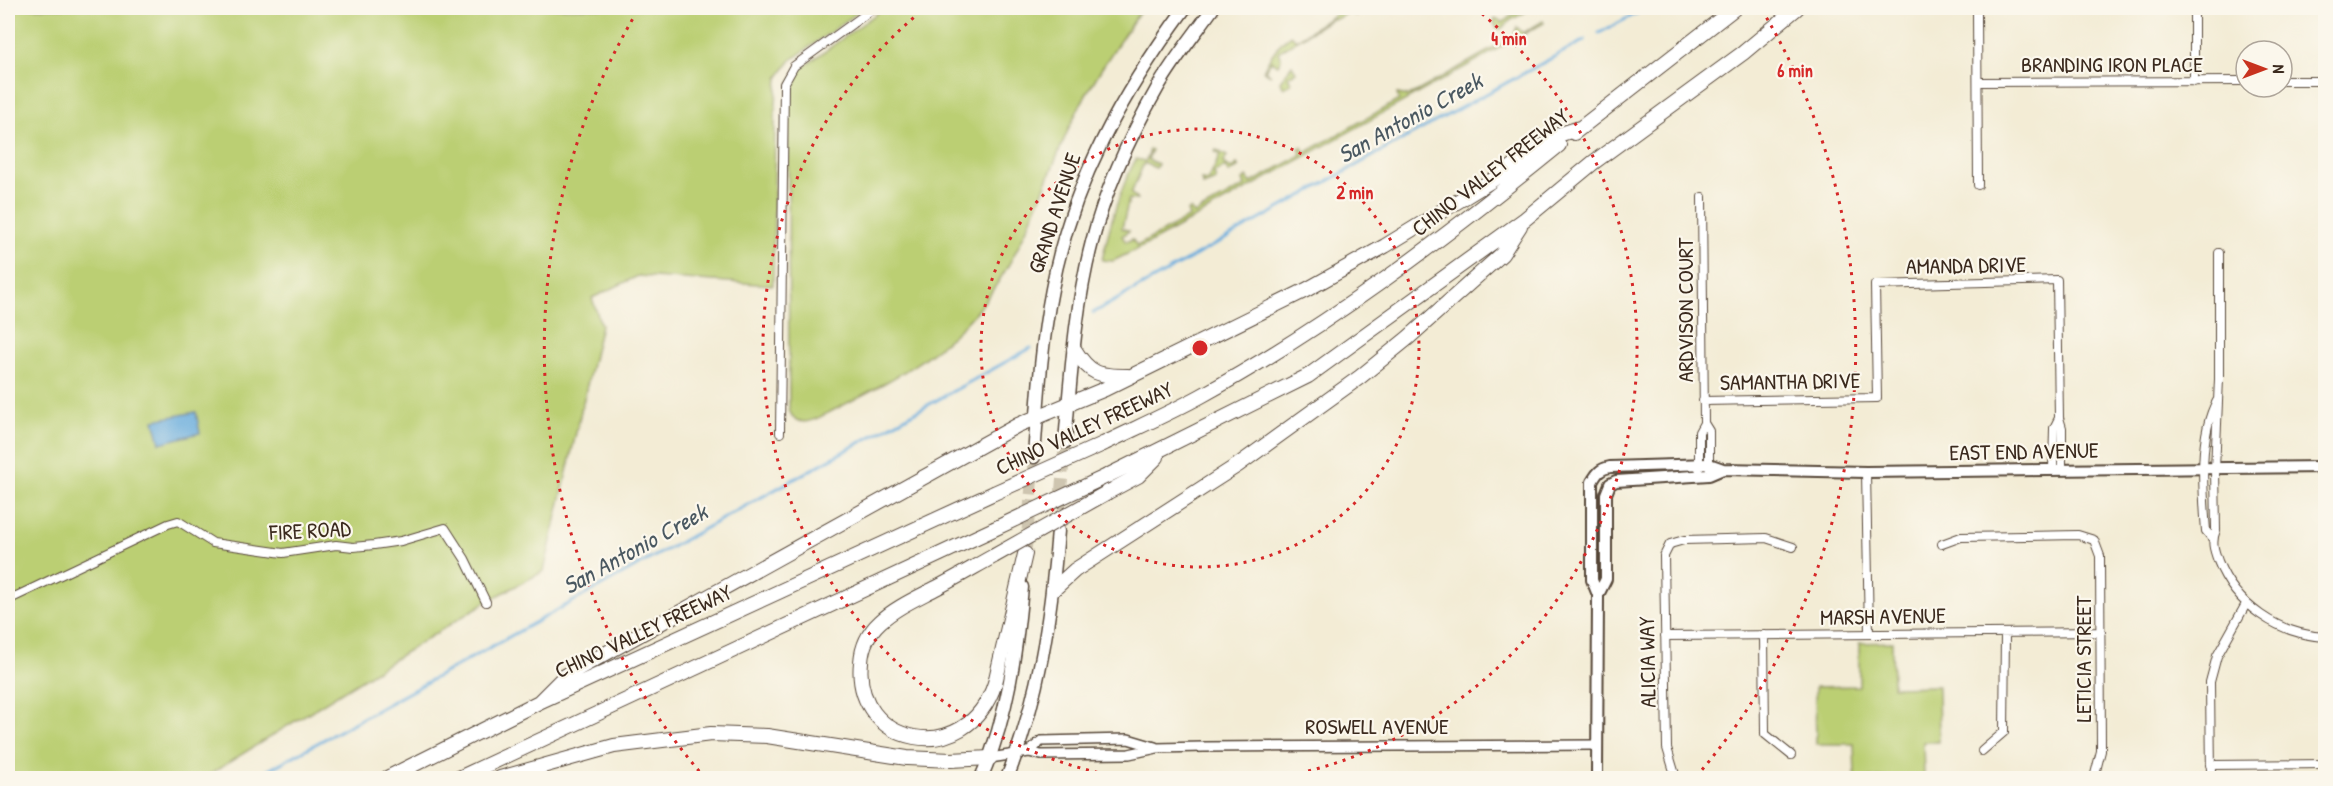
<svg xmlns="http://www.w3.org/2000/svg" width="2333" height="786" viewBox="0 0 2333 786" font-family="'Patrick Hand',sans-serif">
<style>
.green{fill:#bbcf73;stroke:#7b7c48;stroke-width:1.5}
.water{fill:#67acdd;stroke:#516b7e;stroke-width:1.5}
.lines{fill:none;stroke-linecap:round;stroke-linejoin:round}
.stream{stroke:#67acdd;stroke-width:3}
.primary-tunnel{stroke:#cec5b0;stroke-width:12;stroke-dasharray:12 6;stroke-linecap:butt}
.minor-casing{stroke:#574739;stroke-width:10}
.tertiary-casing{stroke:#574739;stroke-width:12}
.secondary-casing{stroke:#574739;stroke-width:14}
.primary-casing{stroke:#574739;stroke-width:15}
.motorway-casing{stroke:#574739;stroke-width:16}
.minor{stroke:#fff;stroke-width:8}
.tertiary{stroke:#fff;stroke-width:9}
.secondary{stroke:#fff;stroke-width:10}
.primary{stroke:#fff;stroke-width:12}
.motorway{stroke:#fff;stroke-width:14}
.motorway-bridge-casing{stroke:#574739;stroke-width:16;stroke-linecap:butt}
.motorway-bridge{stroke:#fff;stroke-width:14}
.ring{fill:none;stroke:#d62828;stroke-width:3;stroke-dasharray:3 6}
.labels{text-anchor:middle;stroke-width:4.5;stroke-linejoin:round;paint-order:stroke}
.street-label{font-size:22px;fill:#3b2a1e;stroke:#fbf7ec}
.water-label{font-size:24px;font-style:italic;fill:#4a5861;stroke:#fbf7ec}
.centre{fill:#d62828;stroke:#fbf7ec;stroke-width:3}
.ring-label{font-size:18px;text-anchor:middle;font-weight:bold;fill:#d62828;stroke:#fbf7ec;stroke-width:4.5;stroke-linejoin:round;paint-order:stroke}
</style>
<rect width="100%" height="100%" fill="#fbf7ec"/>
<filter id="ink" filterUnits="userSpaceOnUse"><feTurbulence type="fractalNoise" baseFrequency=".0167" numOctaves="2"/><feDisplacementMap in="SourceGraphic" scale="12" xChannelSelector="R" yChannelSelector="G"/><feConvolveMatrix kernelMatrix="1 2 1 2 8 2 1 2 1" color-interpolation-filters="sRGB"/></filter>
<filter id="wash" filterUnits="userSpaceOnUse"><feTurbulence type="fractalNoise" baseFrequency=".008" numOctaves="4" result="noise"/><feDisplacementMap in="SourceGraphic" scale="24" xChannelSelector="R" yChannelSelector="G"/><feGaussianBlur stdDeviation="1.35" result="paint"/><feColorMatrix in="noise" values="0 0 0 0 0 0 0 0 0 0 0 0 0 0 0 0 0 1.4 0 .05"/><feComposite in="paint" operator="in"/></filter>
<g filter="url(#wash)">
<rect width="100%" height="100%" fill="#f3ecd5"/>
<path class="green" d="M 8,8 L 864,8 L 790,61 L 778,78 L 775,115 L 773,285 L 638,276 L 592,298 L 601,325 L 544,571 L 486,602 L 204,778 L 8,778 Z
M 884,8 L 1142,8 C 1116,47 1089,84 1069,128 C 1039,196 1019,268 966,323 C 927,363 879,387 830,412 C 816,419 797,431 789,410 L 788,105 L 789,84 L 798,71 Z
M 1341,8 L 1351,8 L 1356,16 L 1351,11 L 1336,19 L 1331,19 L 1278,52 L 1281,59 L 1278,65 L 1271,61 L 1265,70 L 1271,75 L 1263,71 C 1268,59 1280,41 1291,35 L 1296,40 L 1342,10 Z
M 1521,8 L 1532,8 L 1511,20 L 1501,29 L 1497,28 L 1494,23 L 1495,19 L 1498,19 L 1502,23 Z
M 1543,21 L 1544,23 L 1150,243 L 1113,261 L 1102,260 C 1110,225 1119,190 1136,159 L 1145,161 L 1149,154 L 1149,149 L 1152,150 L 1148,160 L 1158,164 L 1156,168 L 1144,163 L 1131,194 L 1136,197 L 1137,200 L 1129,199 L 1122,228 L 1129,231 L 1122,236 L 1126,242 L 1132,239 L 1137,246 L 1189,217 L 1187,211 L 1190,209 L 1194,214 L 1245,186 L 1243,180 L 1247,177 L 1251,183 L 1302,155 L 1299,148 L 1302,147 L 1305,153 L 1399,100 L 1397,94 L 1409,96 L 1504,42 L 1512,37 L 1517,27 L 1523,33 Z
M 1292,65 L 1296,72 L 1288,76 L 1291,83 L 1284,88 L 1280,81 Z
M 1216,150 L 1227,156 L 1223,163 L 1232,169 L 1237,164 L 1239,167 L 1229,173 L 1225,167 L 1214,173 L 1216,180 L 1203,185 L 1201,180 L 1208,181 L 1220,155 L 1215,152 Z
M 1892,642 L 1893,687 L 1938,686 L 1939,742 L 1923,742 L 1924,778 L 1855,778 L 1854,744 L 1816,744 L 1815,687 L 1859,686 L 1859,643 Z"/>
<path class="water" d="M 196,412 L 200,433 L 160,443 L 154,420 Z"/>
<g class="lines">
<path class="stream" d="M 1599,33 L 1647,8
M 1093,313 L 1398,142 L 1585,40
M 254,778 L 1031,348"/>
</g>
</g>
<g filter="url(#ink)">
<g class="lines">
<path class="primary-tunnel" d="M 1058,527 L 1065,442
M 1026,548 L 1034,457"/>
<g class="minor-casing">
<path id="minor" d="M 1977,8 L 1978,185
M 2194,8 L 2194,82
M 2282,81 L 2326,81
M 1978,82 L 2246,81
M 2219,253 L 2219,379 L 2215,469 L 2216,530 C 2211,542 2214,550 2218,561 C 2235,605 2279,635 2326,637
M 1703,401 L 1877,398 L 1875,285 L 2057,280 L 2059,418 L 2062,428 L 2062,469
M 1704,423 L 1709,431 L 1709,467
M 780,433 L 784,84 L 794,66 L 874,8
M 1699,468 L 1699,432 L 1704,423 L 1702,197
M 2053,469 L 2054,428 L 2059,418
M 1866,472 L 1869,634
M 2212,538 L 2206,531 C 2203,492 2198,435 2217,401
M 1942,544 L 1961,537 L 2078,535 L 2094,540 L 2100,556 L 2101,751 L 2094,778
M 8,600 L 168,524 L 178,521 L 213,543 L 283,553 L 336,545 L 353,547 L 374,545 L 401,541 L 445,528 L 465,559 L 486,602
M 1764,635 L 1765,734 L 1791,755
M 1665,636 L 2101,632
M 1982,751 L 2004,732 L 2005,633
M 2210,765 L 2326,764
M 1676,778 L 1667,748 L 1664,556 L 1670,544 L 1684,540 L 1766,538 L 1793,547
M 2211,778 L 2210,682 L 2217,656 L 2246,604"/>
</g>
<g class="tertiary-casing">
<path id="tertiary" d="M 1029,752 L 1041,741 L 1128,739 L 1155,747
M 990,758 L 1029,752 L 1041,755 L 1129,754 L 1157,748 L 1204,747 L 1597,745"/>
</g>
<g class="secondary-casing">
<path id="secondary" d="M 1598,595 L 1606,579 L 1606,494 L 1610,484 L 1616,481 L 1709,475 L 1723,469
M 1597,778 L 1598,595 L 1592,580 L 1592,482 C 1597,473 1600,469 1610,467 L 1709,464 L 1723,469 L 1866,472 L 2326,467"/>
</g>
<g class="primary-casing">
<path id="primary" d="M 1065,442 C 1071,375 1075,307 1092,242 C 1106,187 1130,136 1158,87 C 1174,59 1195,34 1213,8
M 1034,457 C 1038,401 1041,344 1052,289 C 1072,182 1122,94 1185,8
M 981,778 C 1008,717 1016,653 1022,587
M 1007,778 C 1039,699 1051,616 1058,531"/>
</g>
<g class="motorway-casing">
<path id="motorway" d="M 1574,133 L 1735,8
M 1074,349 C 1090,375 1099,376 1128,376
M 1103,444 C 1136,428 1170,413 1201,396 C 1329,326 1446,237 1559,145
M 1107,476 L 1308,376 L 1525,219 L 1594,162 L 1743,53 L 1797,8
M 1108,492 L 1138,476 L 1157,457
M 994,556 C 974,567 954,579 934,589 C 915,599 895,608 880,622 C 868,633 862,647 861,662 C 852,746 967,771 995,683 L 1025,554
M 1053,590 L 1075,570 L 1238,465 L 1360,377 L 1408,338 L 1502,254 L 1520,226
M 539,702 L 565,676 L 1018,425 L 1105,389 L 1306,290 L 1385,246 L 1491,181 L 1561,134 L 1580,128
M 387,778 L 539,702 L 994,493
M 459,778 L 994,529
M 500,778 L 614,746 L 711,734 L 767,736 L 907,758 L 951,760 L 990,758"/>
</g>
<use href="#minor" class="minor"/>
<use href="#tertiary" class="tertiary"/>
<use href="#secondary" class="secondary"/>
<use href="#primary" class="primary"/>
<use href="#motorway" class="motorway"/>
<g class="motorway-bridge-casing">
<path id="motorway-bridge" d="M 994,493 L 1103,444
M 994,529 L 1107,476
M 994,556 L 1108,492"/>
</g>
<use href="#motorway-bridge" class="motorway-bridge"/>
</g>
</g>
<g class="ring">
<circle cx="1200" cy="348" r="219"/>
<path d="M1124 778A437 437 0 0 1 925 8M1475 8A437 437 0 0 1 1276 778"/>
<path d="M705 778A656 656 0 0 1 638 10M1762 10A656 656 0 0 1 1695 778"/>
</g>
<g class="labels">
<g class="street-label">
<text x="2112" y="72">BRANDING IRON PLACE</text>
<text transform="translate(1490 172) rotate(-38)" y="8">CHINO VALLEY FREEWAY</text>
<text transform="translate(1054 213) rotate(-72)" y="8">GRAND AVENUE</text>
<text transform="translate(1966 265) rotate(-1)" y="8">AMANDA DRIVE</text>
<text transform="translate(1685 310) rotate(-90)" y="8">ARDVISON COURT</text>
<text transform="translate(1790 381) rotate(-1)" y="8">SAMANTHA DRIVE</text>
<text transform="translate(1084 428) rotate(-25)" y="8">CHINO VALLEY FREEWAY</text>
<text transform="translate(2024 451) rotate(-1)" y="8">EAST END AVENUE</text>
<text transform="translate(310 530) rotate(-3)" y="8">FIRE ROAD</text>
<text transform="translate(1883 616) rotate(-1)" y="8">MARSH AVENUE</text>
<text transform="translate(643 631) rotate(-25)" y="8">CHINO VALLEY FREEWAY</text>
<text transform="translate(2083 659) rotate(-90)" y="8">LETICIA STREET</text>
<text transform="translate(1647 662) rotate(-91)" y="8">ALICIA WAY</text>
<text x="1377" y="734">ROSWELL AVENUE</text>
</g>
<g class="water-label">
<text transform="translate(1410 118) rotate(-29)" y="8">San Antonio Creek</text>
<text transform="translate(635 549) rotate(-29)" y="8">San Antonio Creek</text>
</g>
</g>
<circle cx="1200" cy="348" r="9" class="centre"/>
<g class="ring-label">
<text x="1509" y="45">4 min</text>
<text x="1795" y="77">6 min</text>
<text x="1355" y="199">2 min</text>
</g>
<rect width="2333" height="786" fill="none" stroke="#fbf7ec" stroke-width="30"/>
<g transform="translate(2264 69) rotate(90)"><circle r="28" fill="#fbf7ec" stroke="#aea59a" stroke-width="1.5"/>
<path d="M0-4.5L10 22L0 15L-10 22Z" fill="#c8321e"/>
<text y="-9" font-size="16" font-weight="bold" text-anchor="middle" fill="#3b2a1e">N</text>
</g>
</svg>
